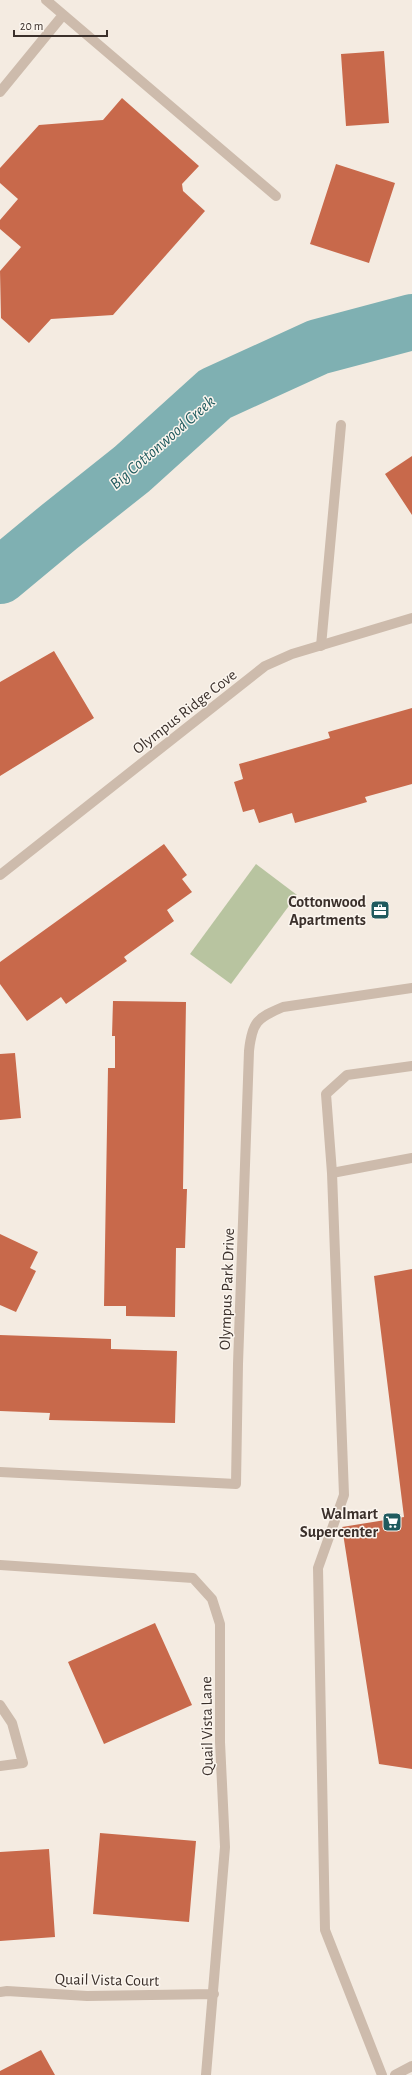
<svg xmlns="http://www.w3.org/2000/svg" width="412" height="2075" viewBox="0 0 412 2075" font-family="'Alegreya Sans',sans-serif">
<style>
.green{fill:#b8c4a0}
.lines{fill:none;stroke-linecap:round;stroke-linejoin:round}
.river{stroke:#7fb0b2;stroke-width:56}
.building{fill:#c8694b}
.lane{stroke:#cdbbac;stroke-width:10}
.street{stroke:#cdbbac;stroke-width:10}
.labels{text-anchor:middle;stroke-width:3;stroke-linejoin:round;paint-order:stroke}
.street-label{font-size:16px;fill:#3b302b;stroke:#fbf5ee}
.poi-label{font-size:16px;font-weight:bold;fill:#3b302b;stroke:#fbf5ee;text-anchor:end}
.water-label{font-size:17px;font-style:italic;fill:#1f5a5e;stroke:#fbf5ee}
</style>
<rect width="100%" height="100%" fill="#f4ebe1"/>
<path class="green" d="M 256,864 L 297,895 L 231,984 L 190,954 Z"/>
<g class="lines">
<path class="river" d="M 0,576 L 59,527 L 132,469 L 215,394 L 318,347 L 412,322"/>
</g>
<path class="building" d="M 384,51 L 389,123 L 346,126 L 341,54 Z
M 122,98 L 199,166 L 182,184 L 183,191 L 205,211 L 113,315 L 51,319 L 29,343 L 1,318 L 0,271 L 21,247 L 0,229 L 0,220 L 18,199 L 0,183 L 0,168 L 39,125 L 103,120 Z
M 336,164 L 395,183 L 369,263 L 310,244 Z
M 412,456 L 412,515 L 385,474 Z
M 54,651 L 94,718 L 0,776 L 0,682 Z
M 412,708 L 412,784 L 365,797 L 367,802 L 295,823 L 292,813 L 259,823 L 254,809 L 243,812 L 234,782 L 243,779 L 239,764 L 330,738 L 328,732 Z
M 164,844 L 187,875 L 182,879 L 192,892 L 167,910 L 174,921 L 124,957 L 127,961 L 66,1004 L 61,997 L 27,1021 L 0,984 L 0,962 Z
M 113,1001 L 186,1002 L 183,1189 L 187,1189 L 185,1248 L 176,1248 L 175,1317 L 126,1316 L 126,1306 L 104,1306 L 108,1068 L 115,1068 L 115,1036 L 112,1036 Z
M 15,1053 L 21,1118 L 0,1120 L 0,1054 Z
M 0,1234 L 38,1252 L 30,1268 L 36,1271 L 16,1312 L 0,1305 Z
M 412,1269 L 412,1769 L 379,1764 L 342,1527 L 404,1517 L 374,1276 Z
M 0,1335 L 111,1339 L 111,1349 L 177,1351 L 175,1423 L 49,1420 L 50,1413 L 0,1411 Z
M 155,1623 L 192,1705 L 104,1744 L 68,1662 Z
M 100,1833 L 196,1841 L 189,1922 L 93,1914 Z
M 49,1849 L 55,1937 L 0,1941 L 0,1852 Z
M 41,2050 L 55,2075 L 0,2075 L 0,2071 Z"/>
<g class="lines">
<path class="lane" d="M 46,0 L 276,196
M 0,92 L 63,15
M 321,646 L 341,425
M 332,1173 L 326,1094 L 347,1075 L 412,1066
M 0,1705 L 12,1723 L 23,1763 L 0,1766
M 382,2075 L 325,1930 L 318,1568 L 344,1495 L 332,1173 L 412,1158
M 395,2075 L 412,2066"/>
<path class="street" d="M 0,875 L 265,666 L 292,654 L 412,618
M 0,1472 L 236,1484 L 238,1364 L 249,1051 C 252,1022 257,1018 283,1007 L 412,988
M 0,1565 L 193,1578 L 212,1599 L 220,1624 L 220,1742 L 225,1847 L 206,2075
M 0,1992 L 7,1991 L 87,1996 L 214,1994"/>
</g>
<defs>
<g id="office-square" transform="scale(1)"><rect x="-9" y="-9" width="18" height="18" rx="4" fill="#1f5a5e" stroke="#fbf5ee"/><path d="M-6-3h4V-5.5h4V-3h4V5H-6ZM-1-4.5V-3h2v-1.5ZM-6 0V1H6V0Z" fill="#fff"/></g>
<g id="supermarket-square" transform="scale(1)"><rect x="-9" y="-9" width="18" height="18" rx="4" fill="#1f5a5e" stroke="#fbf5ee"/><path d="M-6-5.5h2.5l.6 2H6L4.5 2H-2.5L-4.4-4H-6ZM-1.5 3.2a1.3 1.3 0 1 0 .1 0ZM3 3.2a1.3 1.3 0 1 0 .1 0Z" fill="#fff"/></g>
</defs>
<g fill-rule="evenodd">
<use href="#office-square" x="380" y="910"/>
<use href="#supermarket-square" x="392" y="1522"/>
</g>
<g class="labels">
<g class="street-label">
<text transform="translate(184 711) rotate(-38)" y="6">Olympus Ridge Cove</text>
<text transform="translate(226 1289) rotate(-88)" y="6">Olympus Park Drive</text>
<text transform="translate(206 1726) rotate(-91)" y="6">Quail Vista Lane</text>
<text transform="translate(107 1979) rotate(1)" y="6">Quail Vista Court</text>
</g>
<g class="poi-label">
<text x="366" y="907">Cottonwood<tspan x="366" dy="18">Apartments</tspan></text>
<text x="378" y="1519">Walmart<tspan x="378" dy="18">Supercenter</tspan></text>
</g>
<g class="water-label">
<text transform="translate(162 442) rotate(-41)" y="6">Big Cottonwood Creek</text>
</g>
</g>
<path d="M14 30v6h93v-6" fill="none" stroke="#3b302b" stroke-width="2"/>
<text x="20" y="30" font-size="12" fill="#3b302b" stroke="#fbf5ee" stroke-width="3" paint-order="stroke">20 m</text>
</svg>
